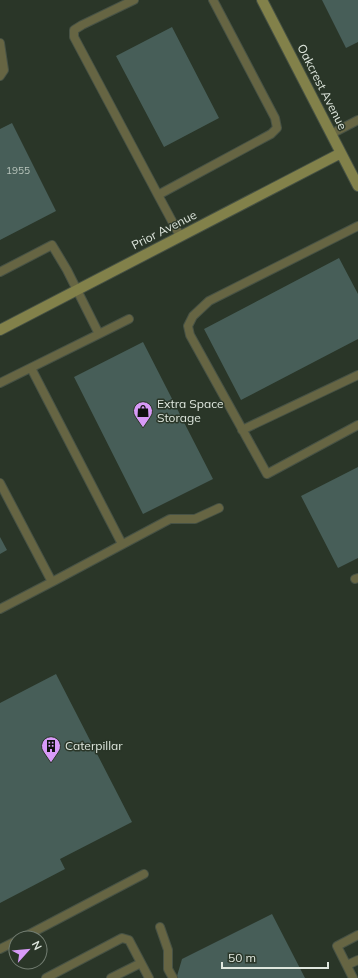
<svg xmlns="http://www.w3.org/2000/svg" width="358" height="978" viewBox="0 0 358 978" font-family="Mulish,sans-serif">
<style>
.building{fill:#475e58}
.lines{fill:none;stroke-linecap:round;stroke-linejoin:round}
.lane-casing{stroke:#475245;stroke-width:10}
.secondary-casing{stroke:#475245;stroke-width:12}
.lane{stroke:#666543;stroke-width:8}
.secondary{stroke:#82814a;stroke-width:10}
.labels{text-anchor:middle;stroke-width:3;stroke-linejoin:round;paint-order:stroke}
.number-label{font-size:10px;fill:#b9c5bc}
.street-label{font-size:12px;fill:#dfe7de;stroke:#2a3628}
.poi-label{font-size:12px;fill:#dfe7de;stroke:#2a3628;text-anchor:start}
</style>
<rect width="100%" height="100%" fill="#2a3628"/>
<path class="building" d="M 322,0 L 358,0 L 358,42 L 346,48 Z
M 172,27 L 219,118 L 164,147 L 116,56 Z
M 12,123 L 56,211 L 0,240 L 0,129 Z
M 339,258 L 358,294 L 358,339 L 241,400 L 204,329 Z
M 143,342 L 213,479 L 143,514 L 74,377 Z
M 358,467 L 358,558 L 338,568 L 301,496 Z
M 0,537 L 7,550 L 0,554 Z
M 56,674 L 132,822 L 60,859 L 65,869 L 0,903 L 0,703 Z
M 272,914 L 305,978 L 178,978 L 177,976 L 182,959 Z"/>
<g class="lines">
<g class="lane-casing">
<path id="lane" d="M 134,0 L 82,25 L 74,30 L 74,37 L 158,195
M 0,43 L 4,70 L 0,76
M 331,134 L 358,120
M 358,226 L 209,301 L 193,316 L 188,326 L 190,335 L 267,474 L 358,425
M 180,236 L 158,195 L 271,134 L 277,128 L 275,118 L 213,0
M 0,272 L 52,245 L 67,270 L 99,334 L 0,383
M 99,334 L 129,319
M 31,368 L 122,544
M 242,430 L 358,375
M 0,483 L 52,582 L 0,609
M 355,579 L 358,578
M 52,582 L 170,519 L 195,519 L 219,508
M 160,927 L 168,950 L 168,969 L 173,978
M 22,938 L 144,874
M 0,949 L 16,941
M 347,965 L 358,960
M 46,978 L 122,938 L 129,940 L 149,978
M 111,978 L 141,963
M 353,978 L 337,946 L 358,935"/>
</g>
<g class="secondary-casing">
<path id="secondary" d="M 262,0 L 358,186
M 0,330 L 341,153"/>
</g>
<use href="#lane" class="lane"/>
<use href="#secondary" class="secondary"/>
</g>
<defs>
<g id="shop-pin" transform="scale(1)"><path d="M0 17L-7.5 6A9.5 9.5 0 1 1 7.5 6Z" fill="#d89af8" stroke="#2a3628"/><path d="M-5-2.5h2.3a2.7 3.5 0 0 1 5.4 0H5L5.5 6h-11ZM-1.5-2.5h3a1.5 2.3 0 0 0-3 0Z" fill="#111"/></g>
<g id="building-pin" transform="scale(1)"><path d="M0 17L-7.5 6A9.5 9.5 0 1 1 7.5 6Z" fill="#d89af8" stroke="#2a3628"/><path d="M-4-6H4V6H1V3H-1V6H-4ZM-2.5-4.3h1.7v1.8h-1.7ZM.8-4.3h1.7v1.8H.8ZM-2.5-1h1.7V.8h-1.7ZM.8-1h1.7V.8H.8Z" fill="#111"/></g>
</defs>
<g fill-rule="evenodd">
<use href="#shop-pin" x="143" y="411"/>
<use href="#building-pin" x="51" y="746"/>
</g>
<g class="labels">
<g class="number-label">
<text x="18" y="174">1955</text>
</g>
<g class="street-label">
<text transform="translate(322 87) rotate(63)" y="4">Oakcrest Avenue</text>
<text transform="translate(164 230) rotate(-27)" y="4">Prior Avenue</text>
</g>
<g class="poi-label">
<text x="157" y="408">Extra Space<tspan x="157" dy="14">Storage</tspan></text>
<text x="65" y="750">Caterpillar</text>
</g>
</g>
<g transform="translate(28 950) rotate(63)"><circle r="19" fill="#2a3628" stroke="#727d71"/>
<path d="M0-3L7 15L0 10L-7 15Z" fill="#d89af8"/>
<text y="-6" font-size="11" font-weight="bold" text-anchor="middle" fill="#dfe7de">N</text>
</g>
<path d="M222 962v6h106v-6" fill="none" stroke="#dfe7de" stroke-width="2"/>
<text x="228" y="962" font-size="12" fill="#dfe7de" stroke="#2a3628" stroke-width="3" paint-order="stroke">50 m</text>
</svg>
